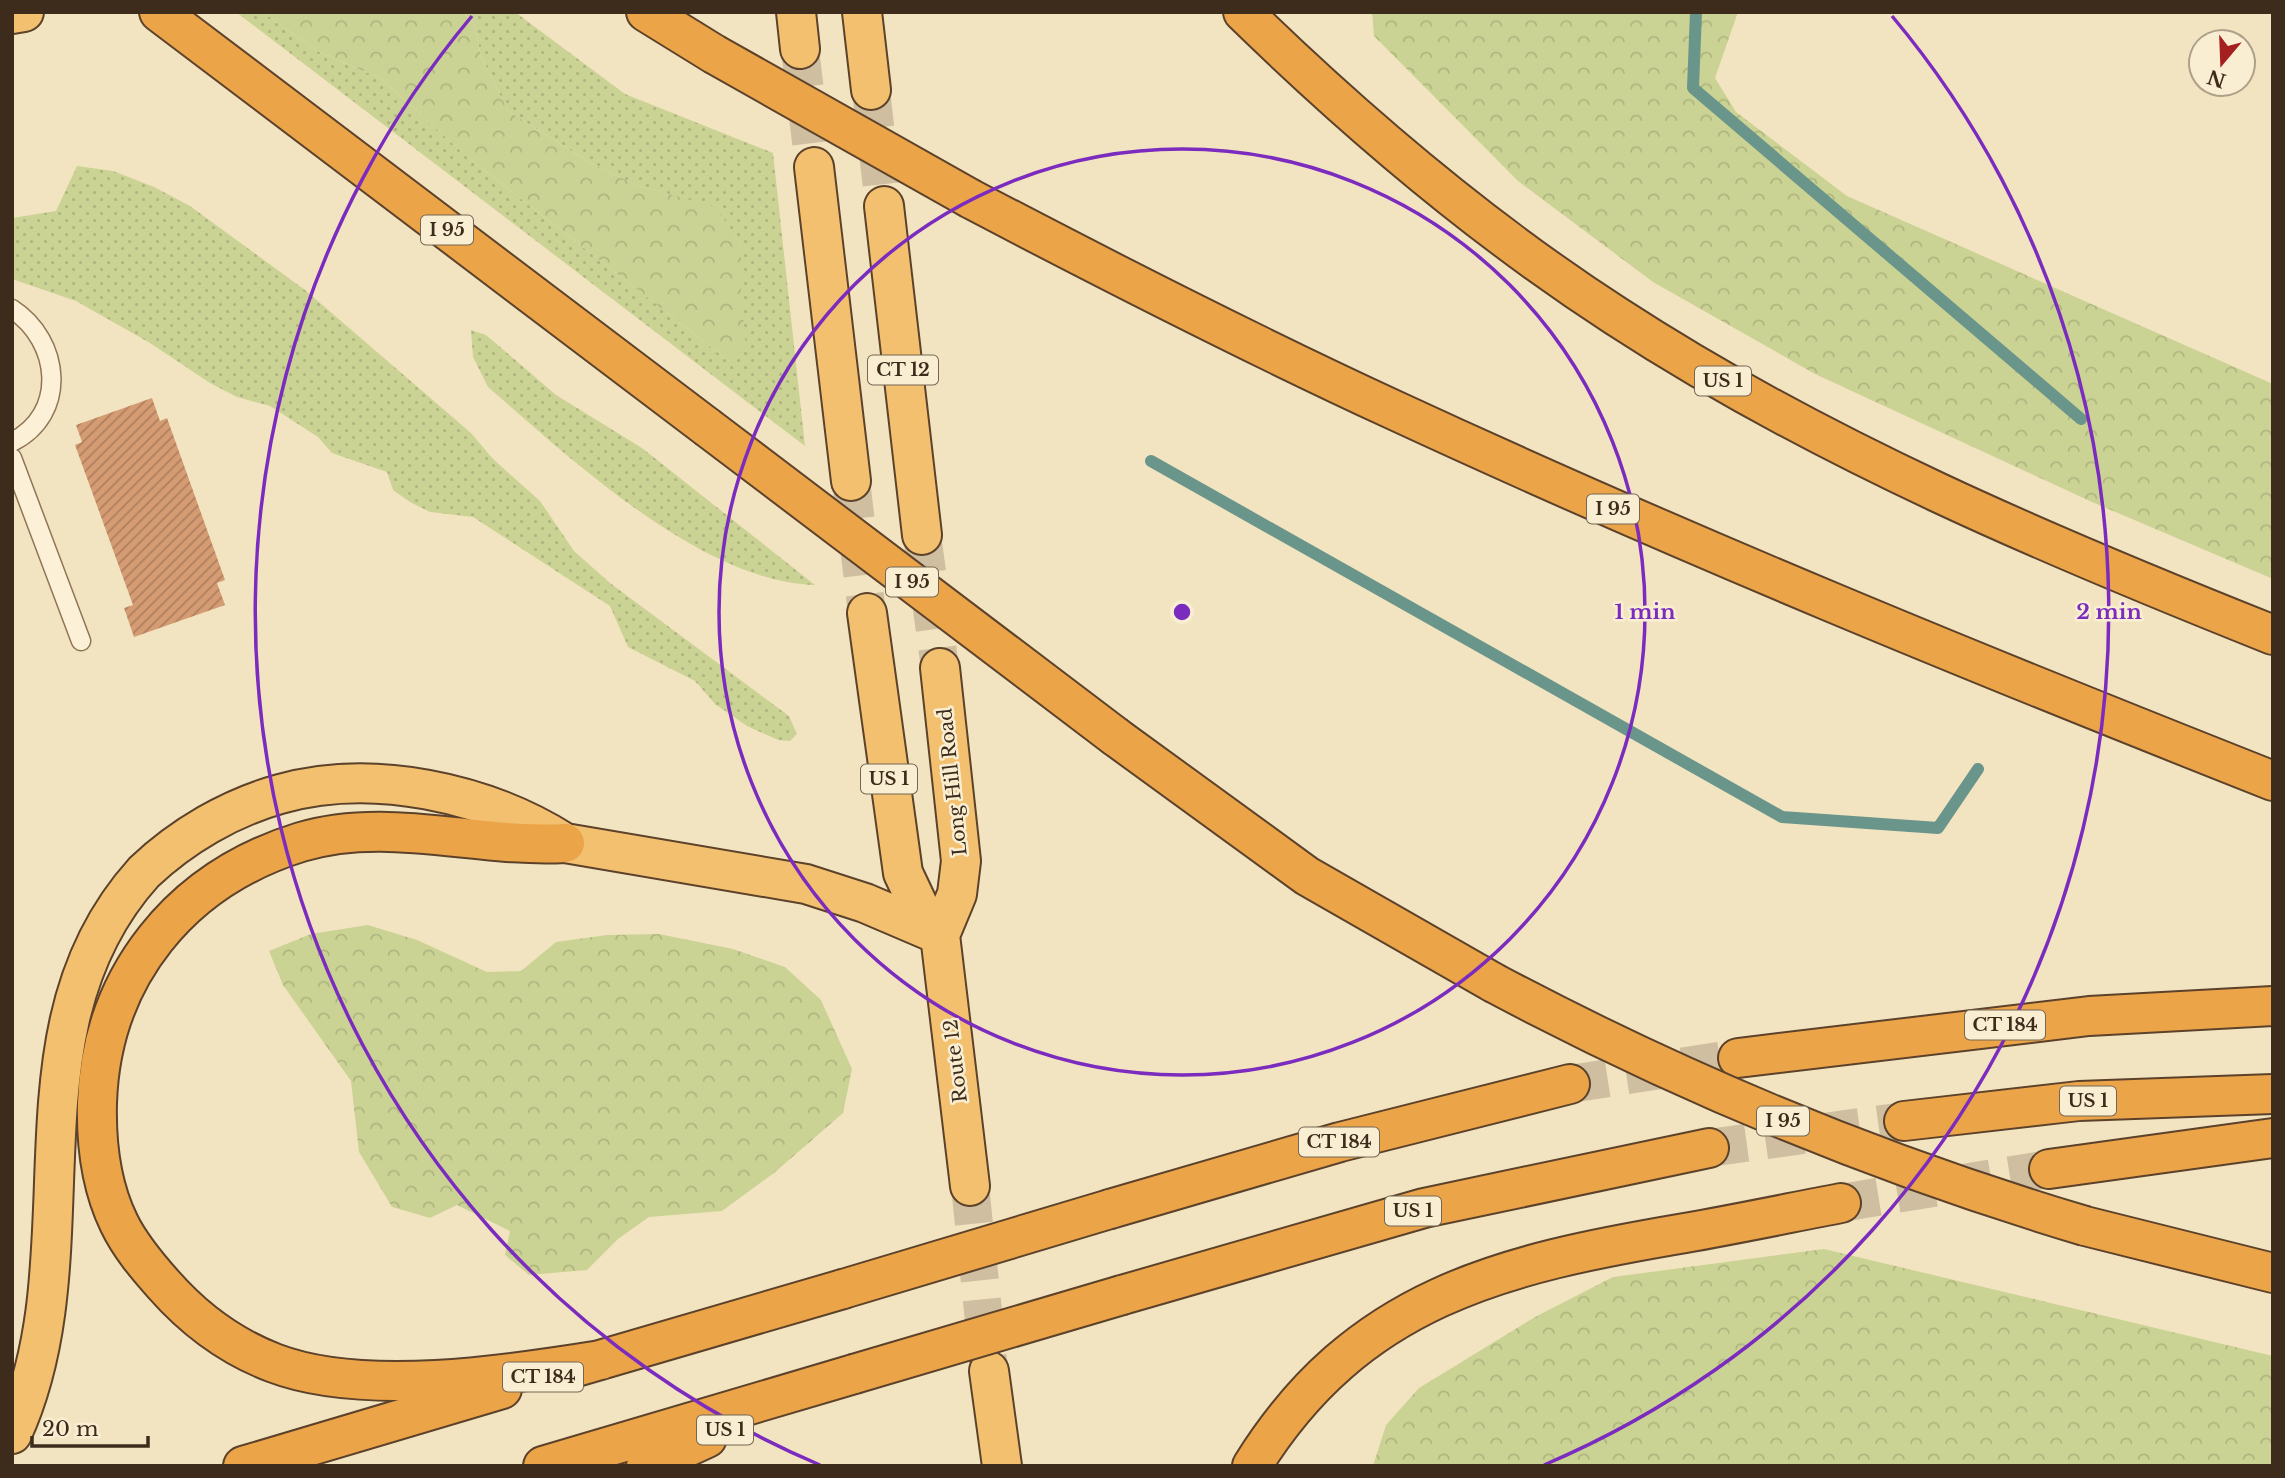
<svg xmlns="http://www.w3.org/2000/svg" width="2285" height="1478" viewBox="0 0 2285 1478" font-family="'Libre Baskerville',serif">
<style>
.grass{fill:url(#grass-dots)}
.forest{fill:url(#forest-crowns)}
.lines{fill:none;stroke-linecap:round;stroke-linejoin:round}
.stream{stroke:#6a958a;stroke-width:12}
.building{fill:url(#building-hatch)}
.trunk-tunnel{stroke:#cfbfa0;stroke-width:38;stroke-dasharray:38 19;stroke-linecap:butt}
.motorway-tunnel{stroke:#cfbfa0;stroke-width:38;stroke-dasharray:38 19;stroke-linecap:butt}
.service-casing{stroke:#8f7556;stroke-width:21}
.trunk-casing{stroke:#5c422b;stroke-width:42}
.motorway-casing{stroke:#5c422b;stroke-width:42}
.service{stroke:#fcf1d6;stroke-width:18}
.trunk{stroke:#f3c06f;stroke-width:38}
.motorway{stroke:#eca449;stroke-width:38}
.motorway-bridge-casing{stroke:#5c422b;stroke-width:42;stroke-linecap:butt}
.motorway-bridge{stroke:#eca449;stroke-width:38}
.ring{fill:none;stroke:#7b2cbf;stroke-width:3.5}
.labels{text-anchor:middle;stroke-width:5;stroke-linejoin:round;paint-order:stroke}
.shield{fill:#f9eed2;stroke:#756653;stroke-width:2}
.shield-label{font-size:18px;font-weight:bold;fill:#3d2c1c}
.street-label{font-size:19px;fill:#3d2c1c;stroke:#f9eed2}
.centre{fill:#7b2cbf;stroke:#f9eed2;stroke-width:3.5}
.ring-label{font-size:21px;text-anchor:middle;font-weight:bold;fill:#7b2cbf;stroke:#f9eed2;stroke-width:5;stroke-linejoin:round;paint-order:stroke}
</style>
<defs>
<pattern id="grass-dots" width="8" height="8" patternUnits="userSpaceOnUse" patternTransform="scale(1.75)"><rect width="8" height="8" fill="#cbd394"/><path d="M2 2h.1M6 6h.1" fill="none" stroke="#afb57f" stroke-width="1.8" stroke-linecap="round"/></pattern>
<pattern id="forest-crowns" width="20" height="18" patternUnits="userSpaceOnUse" patternTransform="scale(1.75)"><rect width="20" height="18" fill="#cbd394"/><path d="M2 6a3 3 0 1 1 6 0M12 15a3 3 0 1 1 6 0" fill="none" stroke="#afb57f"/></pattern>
<pattern id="building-hatch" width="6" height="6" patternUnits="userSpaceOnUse" patternTransform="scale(1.75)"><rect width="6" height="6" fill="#d59c73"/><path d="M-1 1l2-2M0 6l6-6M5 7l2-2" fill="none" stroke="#ae7f5e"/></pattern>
</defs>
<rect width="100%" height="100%" fill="#f3e4c1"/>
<path class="grass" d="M 236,12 L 263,12 L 317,51 L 380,78 L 470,159 L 730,362 L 741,296 L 741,246 L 716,208 L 636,185 L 587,161 L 508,111 L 481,56 L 474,23 L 463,12 L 515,12 L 625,94 L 773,153 L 805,446 Z
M 77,166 L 113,171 L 154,187 L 190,206 L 305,290 L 471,433 L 493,459 L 540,501 L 574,551 L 610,583 L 789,716 L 797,734 L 790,741 L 778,740 L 747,726 L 715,704 L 695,681 L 628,647 L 610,606 L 473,517 L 430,512 L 410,502 L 393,490 L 387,472 L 332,453 L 318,437 L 270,406 L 237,397 L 210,383 L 150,343 L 76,301 L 12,279 L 12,218 L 56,211 Z
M 471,330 L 486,335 L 556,395 L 642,448 L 815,585 C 702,582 571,459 488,387 L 473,357 Z"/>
<path class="forest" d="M 263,12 L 463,12 L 474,23 L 481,56 L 508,111 L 587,161 L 636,185 L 716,207 L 741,246 L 741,296 L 746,346 L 730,362 L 470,159 L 380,78 L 317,51 Z
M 1372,12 L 1738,12 L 1715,78 L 1736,112 L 1847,196 L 2273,384 L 2273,579 L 2092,502 L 1815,374 L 1653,282 L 1518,181 L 1374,36 Z
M 368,925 L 417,940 L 487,972 L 521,971 L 556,942 L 607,935 L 659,934 L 733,949 L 785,967 L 821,1000 L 852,1069 L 843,1113 L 774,1173 L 722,1211 L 649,1217 L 618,1239 L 587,1270 L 529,1275 L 505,1255 L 510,1231 L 457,1205 L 430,1218 L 392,1207 L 359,1152 L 351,1081 L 283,985 L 269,951 L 311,934 Z
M 1824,1249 L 2273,1356 L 2273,1466 L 1373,1466 L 1386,1425 L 1419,1388 L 1535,1317 L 1613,1277 Z"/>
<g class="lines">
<path class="stream" d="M 1696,12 L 1693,88 L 2081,419
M 1151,461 L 1782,817 L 1938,828 L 1978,769"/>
</g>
<path class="building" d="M 152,398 L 160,421 L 167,418 L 225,580 L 217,583 L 225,605 L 134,637 L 124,608 L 133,605 L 75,445 L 82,442 L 76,425 Z"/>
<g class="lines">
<path class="trunk-tunnel" d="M 800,49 L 814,167
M 871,90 L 884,206
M 851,481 L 867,613
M 922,535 L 940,668
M 970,1186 L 989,1369"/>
<path class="motorway-tunnel" d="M 1570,1084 L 1738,1058
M 1709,1148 L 1904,1121
M 1841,1203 L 2049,1169"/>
<g class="service-casing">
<path id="service" d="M 12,309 C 61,341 68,414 12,442
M 12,458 L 81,641"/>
</g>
<g class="trunk-casing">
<path id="trunk" d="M 796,12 L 800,49
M 862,12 L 871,90
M 12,14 L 24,12
M 814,167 L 851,481
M 884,206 L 922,535
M 867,613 L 903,873 L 920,909 L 939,933
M 940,668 L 961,861 L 957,894 L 940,935
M 940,935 L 970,1186
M 989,1371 L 1002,1466
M 12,1434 C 96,1251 0,1031 144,872 C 182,836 230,808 280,794 C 372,768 485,792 565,843 L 806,884 L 865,903 L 940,935"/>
</g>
<g class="motorway-casing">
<path id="motorway" d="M 159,12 L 707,427
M 646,12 L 714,54
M 1243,12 C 1359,125 1480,228 1616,316 C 1820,449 2047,545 2273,635
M 971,199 C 1110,272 1251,344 1394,410 C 1683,544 1977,664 2273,781
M 1116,737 L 1307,876 L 1494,983
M 565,843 C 477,848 387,816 301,842 C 181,879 101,976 97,1103 C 96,1143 101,1186 119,1223 C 130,1246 147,1266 164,1285 C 194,1319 232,1347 274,1363 C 363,1397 508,1375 601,1360
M 1738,1058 L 2089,1016 L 2273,1006
M 1904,1121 L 2079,1101 L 2273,1094
M 2049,1169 L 2273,1138
M 1110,1209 L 1340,1142 L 1570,1084
M 2085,1226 L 2273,1273
M 1122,1295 L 1424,1208 L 1709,1148
M 576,1367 L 843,1289
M 243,1466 L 502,1389
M 543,1466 L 854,1374
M 646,1466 L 707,1438
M 1252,1466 C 1357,1297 1502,1264 1685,1233 C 1737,1224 1789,1213 1841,1203"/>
</g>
<use href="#service" class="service"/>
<use href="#trunk" class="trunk"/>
<use href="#motorway" class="motorway"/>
<g class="motorway-bridge-casing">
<path id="motorway-bridge" d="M 714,54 L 971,199
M 707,427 L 1116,737
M 1494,983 C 1684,1084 1880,1165 2085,1226
M 843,1289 L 1110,1209
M 854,1374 L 1122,1295"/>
</g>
<use href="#motorway-bridge" class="motorway-bridge"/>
</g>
<g class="ring">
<circle cx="1182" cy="612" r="463"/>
<path d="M820 1465A927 927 0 0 1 472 16M1892 16A927 927 0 0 1 1544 1465"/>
</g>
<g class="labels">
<g class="shield">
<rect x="421" y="215.5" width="52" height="29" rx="5"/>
<rect x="868" y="355.5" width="70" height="29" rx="5"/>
<rect x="1695" y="366.5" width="56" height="29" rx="5"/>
<rect x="1587" y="494.5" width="52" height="29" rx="5"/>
<rect x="886" y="567.5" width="52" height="29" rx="5"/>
<rect x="861" y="764.5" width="56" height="29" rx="5"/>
<rect x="1965" y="1010.5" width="80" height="29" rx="5"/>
<rect x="2060" y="1086.5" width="56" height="29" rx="5"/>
<rect x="1757" y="1106.5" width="52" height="29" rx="5"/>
<rect x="1299" y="1127.5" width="80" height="29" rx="5"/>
<rect x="1385" y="1196.5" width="56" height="29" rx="5"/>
<rect x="503" y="1362.5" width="80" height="29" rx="5"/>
<rect x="697" y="1415.5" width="56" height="29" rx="5"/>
</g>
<g class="shield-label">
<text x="447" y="236">I 95</text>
<text x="903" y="376">CT 12</text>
<text x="1723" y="387">US 1</text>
<text x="1613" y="515">I 95</text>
<text x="912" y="588">I 95</text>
<text x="889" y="785">US 1</text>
<text x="2005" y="1031">CT 184</text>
<text x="2088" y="1107">US 1</text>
<text x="1783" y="1127">I 95</text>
<text x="1339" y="1148">CT 184</text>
<text x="1413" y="1217">US 1</text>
<text x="543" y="1383">CT 184</text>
<text x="725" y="1436">US 1</text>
</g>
<g class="street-label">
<text transform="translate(952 782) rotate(-96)" y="7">Long Hill Road</text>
<text transform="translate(955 1061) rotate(-97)" y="7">Route 12</text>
</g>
</g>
<circle cx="1182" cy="612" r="10" class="centre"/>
<g class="ring-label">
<text x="1645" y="619">1 min</text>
<text x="2109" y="619">2 min</text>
</g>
<rect width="2285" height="1478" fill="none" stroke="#3d2c1c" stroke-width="28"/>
<g transform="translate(2222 63) rotate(199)"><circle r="33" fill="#f9eed2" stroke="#aea089" stroke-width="2"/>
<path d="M0-5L12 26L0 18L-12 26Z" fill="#a51f20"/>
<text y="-10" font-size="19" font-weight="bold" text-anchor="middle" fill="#3d2c1c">N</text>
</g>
<path d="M32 1436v10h116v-10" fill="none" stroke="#3d2c1c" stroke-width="3.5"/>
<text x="42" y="1436" font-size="21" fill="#3d2c1c" stroke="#f9eed2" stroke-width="5" paint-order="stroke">20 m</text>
</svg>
